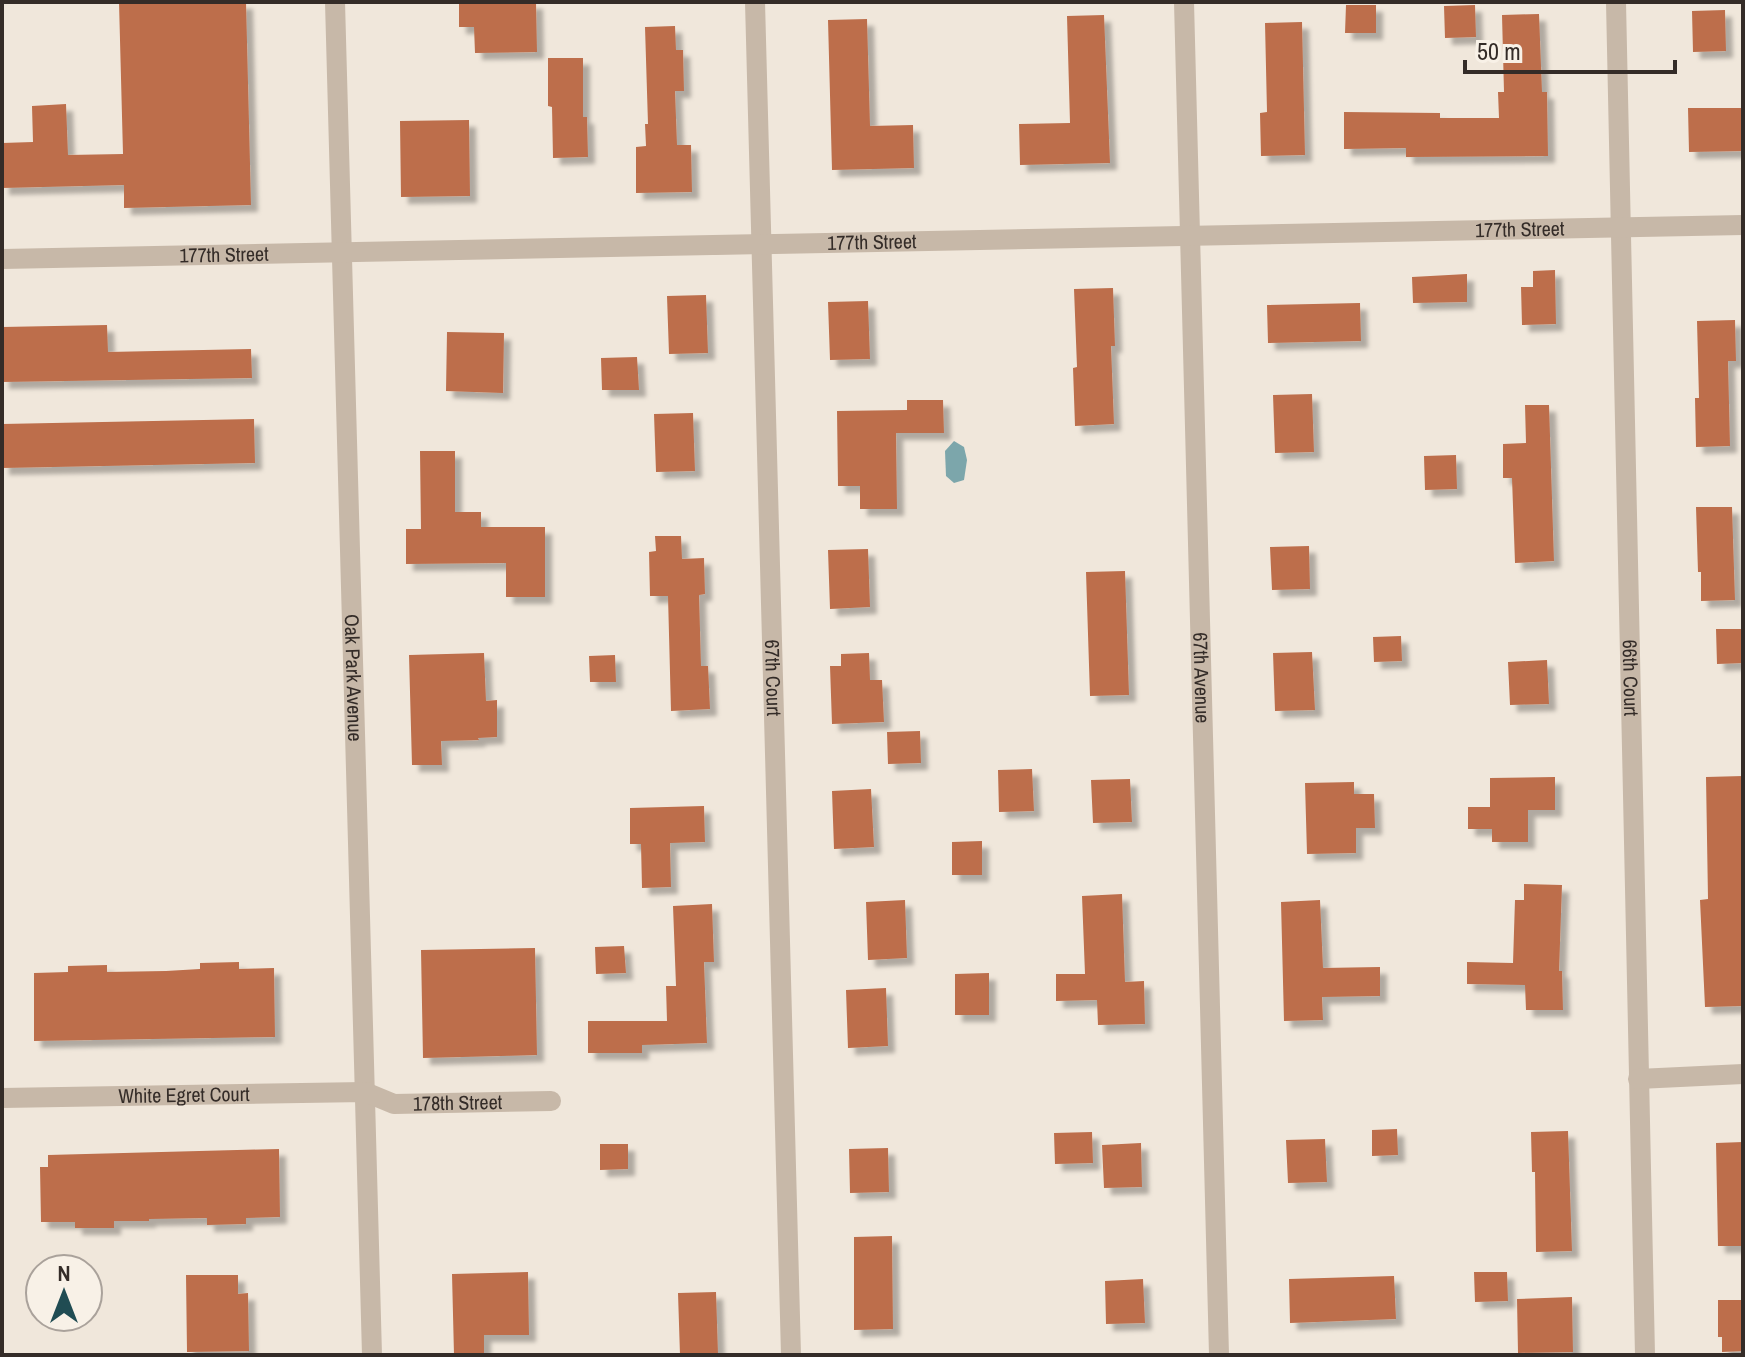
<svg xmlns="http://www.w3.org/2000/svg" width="1745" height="1357" viewBox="0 0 1745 1357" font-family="'Archivo Narrow',sans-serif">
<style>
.water{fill:#7ca6ab}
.building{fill:#bd6e4b;filter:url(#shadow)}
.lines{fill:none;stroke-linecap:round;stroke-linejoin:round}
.minor{stroke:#c7b8a8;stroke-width:20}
.labels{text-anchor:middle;stroke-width:6;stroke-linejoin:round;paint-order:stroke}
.street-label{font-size:20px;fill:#342c28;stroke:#f8f1e7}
</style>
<defs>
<filter id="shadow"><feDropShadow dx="7" dy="7" stdDeviation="2" flood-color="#0004"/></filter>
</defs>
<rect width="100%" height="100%" fill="#f0e7db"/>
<path class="water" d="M 954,441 L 964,447 L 967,460 L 964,480 L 954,483 L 946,476 L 945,451 Z"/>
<path class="building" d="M 119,2 L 246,2 L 251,205 L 124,208 L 124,185 L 2,188 L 2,143 L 33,142 L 32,106 L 66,104 L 68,155 L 123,154 Z
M 459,2 L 536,2 L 537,52 L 475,53 L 474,27 L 459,27 Z
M 1346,5 L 1376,5 L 1376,33 L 1345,33 Z
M 1475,5 L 1476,37 L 1445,38 L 1444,6 Z
M 1725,10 L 1726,51 L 1693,52 L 1692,11 Z
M 1539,14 L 1542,92 L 1547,92 L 1548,156 L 1406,157 L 1406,148 L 1344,149 L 1344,112 L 1440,113 L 1440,118 L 1499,118 L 1498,92 L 1504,92 L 1502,15 Z
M 1104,15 L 1110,163 L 1020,165 L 1019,124 L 1070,123 L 1067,16 Z
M 867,19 L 870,126 L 913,125 L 914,168 L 832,170 L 828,20 Z
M 1302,22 L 1305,155 L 1261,156 L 1260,113 L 1267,112 L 1265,23 Z
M 675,26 L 676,50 L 683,50 L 684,91 L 675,91 L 677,145 L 691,145 L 692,192 L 636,193 L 636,147 L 646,146 L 645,124 L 648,124 L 645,27 Z
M 548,58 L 583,58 L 583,117 L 587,117 L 588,157 L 553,158 L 552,107 L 548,106 Z
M 1688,108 L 1743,108 L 1743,151 L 1689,152 Z
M 469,120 L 470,196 L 401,197 L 400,121 Z
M 1555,270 L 1556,324 L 1522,325 L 1521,287 L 1533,287 L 1533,271 Z
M 1467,274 L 1467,302 L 1413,303 L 1412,277 Z
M 1113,288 L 1115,346 L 1111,346 L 1114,424 L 1075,426 L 1073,368 L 1077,367 L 1074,289 Z
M 706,295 L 708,353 L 669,354 L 667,296 Z
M 868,301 L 870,359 L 830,360 L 828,302 Z
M 1360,303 L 1361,341 L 1268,343 L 1267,305 Z
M 1735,320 L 1736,361 L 1728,361 L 1730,446 L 1696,447 L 1695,398 L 1699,398 L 1697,321 Z
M 107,325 L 108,352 L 251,349 L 252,378 L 2,382 L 2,327 Z
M 447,332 L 504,333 L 503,393 L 446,391 Z
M 637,357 L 639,390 L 602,390 L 601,358 Z
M 1312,394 L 1314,452 L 1275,453 L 1273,395 Z
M 907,400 L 943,400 L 944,433 L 896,433 L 897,509 L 860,509 L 860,486 L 838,486 L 837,411 L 907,410 Z
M 1525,405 L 1549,405 L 1554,561 L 1515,563 L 1512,478 L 1503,478 L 1503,444 L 1526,443 Z
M 693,413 L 695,471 L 656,472 L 654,414 Z
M 254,419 L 255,463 L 2,468 L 2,424 Z
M 420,451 L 455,451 L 455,512 L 481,512 L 481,527 L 545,527 L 545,597 L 506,597 L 506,563 L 406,564 L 406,529 L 421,529 Z
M 1456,455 L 1457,489 L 1425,490 L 1424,456 Z
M 1696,507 L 1732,507 L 1735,600 L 1701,601 L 1701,572 L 1698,572 Z
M 655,536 L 681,536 L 682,559 L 704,558 L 705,594 L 699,595 L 701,666 L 708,666 L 710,709 L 671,711 L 668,596 L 650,596 L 649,552 L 656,551 Z
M 1309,546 L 1310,589 L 1272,590 L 1270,547 Z
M 868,549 L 870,607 L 830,609 L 828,550 Z
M 1125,571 L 1129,695 L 1090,696 L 1086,572 Z
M 1716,629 L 1743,629 L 1743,663 L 1717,664 Z
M 1401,636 L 1402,661 L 1374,662 L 1373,637 Z
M 1312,652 L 1315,710 L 1275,711 L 1273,653 Z
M 484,653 L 486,701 L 497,700 L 497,737 L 478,738 L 479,740 L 441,741 L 442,765 L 412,765 L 409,655 Z
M 869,653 L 870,680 L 882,680 L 884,722 L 832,724 L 830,666 L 841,666 L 841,654 Z
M 615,655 L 616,682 L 590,682 L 589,656 Z
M 1547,660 L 1549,704 L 1510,705 L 1508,662 Z
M 920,731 L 921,763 L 888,764 L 887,732 Z
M 1032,769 L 1034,811 L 999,812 L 998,770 Z
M 1743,776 L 1743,1006 L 1705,1007 L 1700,900 L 1708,899 L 1706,777 Z
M 1555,777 L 1555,810 L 1528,810 L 1528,842 L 1492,842 L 1492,829 L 1468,829 L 1468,807 L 1490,807 L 1490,778 Z
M 1130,779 L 1132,822 L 1093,823 L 1091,780 Z
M 1354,782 L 1354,794 L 1374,794 L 1375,828 L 1356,828 L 1356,853 L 1307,854 L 1305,783 Z
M 871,789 L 874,847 L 834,849 L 832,791 Z
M 704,806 L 705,842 L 670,843 L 671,887 L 642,888 L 641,844 L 630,844 L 630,808 Z
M 982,841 L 982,875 L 952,875 L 952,842 Z
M 1524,884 L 1562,885 L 1559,971 L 1562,971 L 1563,1010 L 1526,1010 L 1525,985 L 1467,984 L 1467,962 L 1513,963 L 1515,900 L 1524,900 Z
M 1122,894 L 1125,982 L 1144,981 L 1145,1024 L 1098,1025 L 1097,1000 L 1056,1001 L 1056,974 L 1085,974 L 1082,896 Z
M 905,900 L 907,958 L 868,960 L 866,902 Z
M 1320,900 L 1323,968 L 1380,967 L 1380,996 L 1322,997 L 1323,1020 L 1284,1021 L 1281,902 Z
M 712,904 L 714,962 L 704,962 L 707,1043 L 642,1045 L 642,1053 L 588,1053 L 588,1021 L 667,1021 L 666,986 L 676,986 L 673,906 Z
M 624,946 L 626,973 L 596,974 L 595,947 Z
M 535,948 L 537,1055 L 423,1058 L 421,950 Z
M 239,962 L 239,969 L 274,968 L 275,1037 L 34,1041 L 34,973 L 68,972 L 68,966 L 107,965 L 107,972 L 166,971 L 200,969 L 200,963 Z
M 989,973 L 989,1015 L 955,1015 L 955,974 Z
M 886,988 L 888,1046 L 848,1048 L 846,990 Z
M 1397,1129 L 1398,1155 L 1372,1156 L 1372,1130 Z
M 1568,1131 L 1572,1251 L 1536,1252 L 1535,1172 L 1532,1172 L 1531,1132 Z
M 1092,1132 L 1093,1163 L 1055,1164 L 1054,1133 Z
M 1325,1139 L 1327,1182 L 1288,1183 L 1286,1140 Z
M 1743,1142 L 1743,1246 L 1718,1246 L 1716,1143 Z
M 1141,1143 L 1142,1187 L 1104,1188 L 1102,1145 Z
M 600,1144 L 628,1144 L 628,1169 L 600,1170 Z
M 888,1148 L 889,1192 L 850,1193 L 849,1149 Z
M 279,1149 L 280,1217 L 246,1218 L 246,1224 L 207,1225 L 207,1218 L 149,1219 L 149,1221 L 114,1221 L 114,1228 L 75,1228 L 75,1222 L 41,1222 L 40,1167 L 48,1167 L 48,1155 Z
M 892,1236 L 893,1329 L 854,1330 L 854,1237 Z
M 528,1272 L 529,1335 L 484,1335 L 484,1355 L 454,1355 L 452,1274 Z
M 1474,1272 L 1507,1272 L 1508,1301 L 1475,1302 Z
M 186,1275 L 238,1275 L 238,1294 L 248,1293 L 249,1351 L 187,1352 Z
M 1394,1276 L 1396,1319 L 1290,1323 L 1289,1279 Z
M 1143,1279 L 1145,1323 L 1106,1324 L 1105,1281 Z
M 716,1292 L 718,1354 L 680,1355 L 678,1293 Z
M 1572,1297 L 1573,1352 L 1518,1353 L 1517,1299 Z
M 1718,1300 L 1743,1300 L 1743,1351 L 1722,1352 L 1722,1337 L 1718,1337 Z"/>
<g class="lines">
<g class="minor">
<path id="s1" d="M 335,2 L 372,1355"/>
<path id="s2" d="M 755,2 L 791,1355"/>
<path id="s3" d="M 1184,2 L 1219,1355"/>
<path id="s4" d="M 1616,2 L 1645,1355"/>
<path id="s5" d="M 2,259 L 1743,225"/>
<path d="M 1638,1079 L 1743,1074"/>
<path id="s6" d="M 2,1098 L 365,1092 L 394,1104 L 551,1101"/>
</g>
</g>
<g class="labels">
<g class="street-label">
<text dy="7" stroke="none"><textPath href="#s5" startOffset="1518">177th Street</textPath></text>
<text dy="7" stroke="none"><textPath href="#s5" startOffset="870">177th Street</textPath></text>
<text dy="7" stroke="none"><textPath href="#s5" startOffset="222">177th Street</textPath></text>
<text dy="7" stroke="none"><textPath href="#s2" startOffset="676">67th Court</textPath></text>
<text dy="7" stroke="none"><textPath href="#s3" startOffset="676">67th Avenue</textPath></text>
<text dy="7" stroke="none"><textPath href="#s1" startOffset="676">Oak Park Avenue</textPath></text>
<text dy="7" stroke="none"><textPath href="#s4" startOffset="676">66th Court</textPath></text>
<text dy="7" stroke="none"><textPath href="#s6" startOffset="182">White Egret Court</textPath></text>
<text dy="7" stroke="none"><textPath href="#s6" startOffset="458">178th Street</textPath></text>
</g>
</g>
<rect width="1745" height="1357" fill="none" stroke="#342c28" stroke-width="8"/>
<g transform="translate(64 1293)"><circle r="38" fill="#f8f1e7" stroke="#aaa29b" stroke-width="2"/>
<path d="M0-6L14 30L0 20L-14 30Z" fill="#204c53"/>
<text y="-12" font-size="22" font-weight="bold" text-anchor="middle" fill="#342c28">N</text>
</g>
<path d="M1465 60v12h210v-12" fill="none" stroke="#342c28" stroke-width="4"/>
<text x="1477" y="60" font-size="24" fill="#342c28" stroke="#f8f1e7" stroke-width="6" paint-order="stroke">50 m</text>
</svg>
